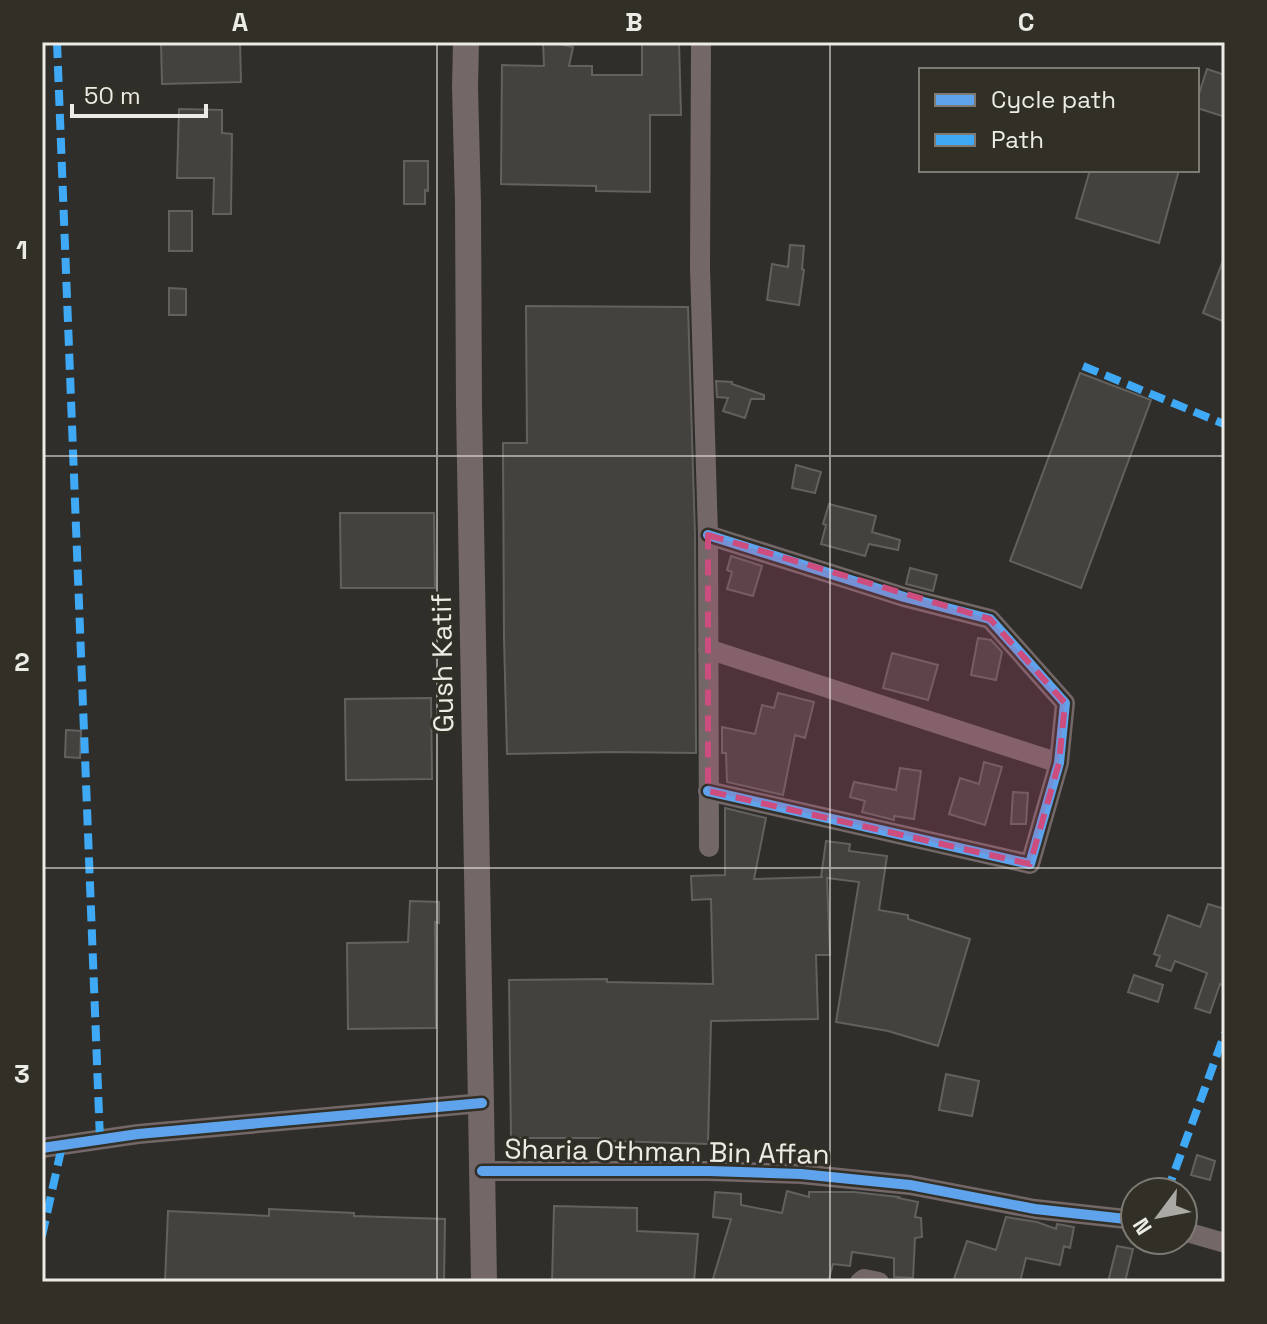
<svg xmlns="http://www.w3.org/2000/svg" width="1267" height="1324" viewBox="0 0 1267 1324" font-family="'Space Grotesk',sans-serif">
<style>
.building{fill:#44423f;stroke:#63615e;stroke-width:2}
.lines{fill:none;stroke-linecap:round;stroke-linejoin:round}
.minor{stroke:#736768;stroke-width:20}
.major{stroke:#736767;stroke-width:26}
.quiet{stroke:#3fa9f5;stroke-width:8;stroke-dasharray:16 8;stroke-linecap:butt}
.cycleway-casing{stroke:#322f27;stroke-width:15}
.cycleway{stroke:#60a3ed;stroke-width:10}
.marked{fill:#cc4d7e;fill-opacity:0.2;stroke:#cc4d7e;stroke-width:6;stroke-dasharray:16 10;stroke-linejoin:round}
.grid{fill:none;stroke:#ecebe5;stroke-width:2;stroke-opacity:0.55}
.labels{text-anchor:middle;stroke-width:6;stroke-linejoin:round;paint-order:stroke}
.street-label{font-size:28px;fill:#ecebe5;stroke:#322f27}
.neatline{fill:none;stroke:#ecebe5;stroke-width:3}
.grid-label{font-size:26px;text-anchor:middle;font-weight:bold;fill:#ecebe5}
</style>
<rect width="100%" height="100%" fill="#2f2e2a"/>
<path class="building" d="M 161,42 L 240,42 L 241,82 L 162,84 Z
M 543,42 L 559,42 L 559,44 L 573,47 L 569,66 L 592,66 L 592,75 L 642,75 L 642,42 L 679,42 L 681,115 L 650,115 L 650,192 L 596,191 L 596,186 L 501,184 L 502,65 L 544,66 Z
M 1207,69 L 1225,75 L 1225,117 L 1197,108 L 1197,100 Z
M 179,109 L 222,110 L 222,133 L 232,134 L 231,214 L 213,214 L 214,178 L 177,178 Z
M 404,161 L 428,161 L 428,191 L 425,190 L 425,204 L 404,204 Z
M 1090,170 L 1179,170 L 1159,243 L 1076,218 Z
M 169,211 L 192,211 L 192,251 L 169,251 Z
M 790,245 L 804,246 L 802,269 L 804,270 L 799,305 L 767,300 L 772,264 L 788,267 Z
M 1224,258 L 1225,258 L 1225,322 L 1203,313 Z
M 169,288 L 186,289 L 186,315 L 169,315 Z
M 526,306 L 688,307 L 695,535 L 696,753 L 611,752 L 507,754 L 504,638 L 503,443 L 527,443 Z
M 1080,373 L 1151,400 L 1081,588 L 1010,561 Z
M 716,381 L 732,382 L 732,384 L 764,395 L 764,399 L 751,399 L 745,418 L 723,411 L 728,398 L 717,397 Z
M 796,465 L 821,472 L 815,493 L 792,488 Z
M 829,504 L 876,516 L 872,532 L 900,540 L 898,550 L 869,544 L 865,556 L 821,544 L 826,525 L 823,524 Z
M 340,513 L 434,513 L 435,588 L 341,588 Z
M 731,556 L 762,566 L 753,596 L 727,589 L 732,572 L 727,570 Z
M 910,568 L 937,575 L 933,591 L 906,584 Z
M 978,638 L 991,640 L 1002,652 L 996,680 L 971,675 Z
M 892,653 L 938,665 L 928,700 L 883,688 Z
M 778,693 L 814,702 L 805,738 L 795,735 L 783,795 L 727,782 L 726,753 L 722,753 L 722,727 L 755,734 L 762,705 L 774,708 Z
M 431,698 L 432,779 L 346,780 L 345,699 Z
M 66,730 L 81,731 L 80,758 L 65,757 Z
M 984,762 L 1002,767 L 985,825 L 949,814 L 960,778 L 979,784 Z
M 900,768 L 921,771 L 914,819 L 894,816 L 894,820 L 862,812 L 865,801 L 850,797 L 854,782 L 896,790 Z
M 1013,792 L 1028,793 L 1026,824 L 1011,824 Z
M 725,808 L 766,818 L 754,879 L 823,877 L 821,877 L 826,841 L 850,844 L 849,851 L 887,856 L 879,910 L 908,915 L 908,919 L 970,939 L 938,1046 L 888,1031 L 836,1022 L 859,882 L 827,878 L 830,955 L 816,955 L 818,1019 L 711,1021 L 708,1144 L 611,1141 L 608,1138 L 511,1138 L 509,980 L 607,979 L 607,982 L 713,984 L 711,899 L 692,900 L 691,876 L 725,875 Z
M 410,901 L 439,902 L 439,923 L 435,922 L 436,1028 L 348,1029 L 347,943 L 408,942 Z
M 1208,904 L 1225,909 L 1225,986 L 1220,984 L 1210,1013 L 1195,1008 L 1207,973 L 1175,961 L 1171,971 L 1156,966 L 1160,956 L 1154,954 L 1168,915 L 1200,927 Z
M 1134,975 L 1163,985 L 1158,1002 L 1128,992 Z
M 946,1074 L 979,1081 L 972,1116 L 939,1110 Z
M 1197,1155 L 1215,1161 L 1210,1180 L 1191,1175 Z
M 787,1191 L 809,1197 L 809,1192 L 854,1192 L 899,1197 L 898,1198 L 918,1202 L 915,1217 L 921,1218 L 922,1237 L 915,1238 L 913,1278 L 894,1277 L 894,1258 L 852,1252 L 850,1266 L 833,1264 L 828,1282 L 712,1282 L 731,1219 L 713,1217 L 715,1192 L 741,1194 L 741,1205 L 782,1213 Z
M 554,1206 L 637,1208 L 637,1231 L 698,1234 L 694,1282 L 552,1282 Z
M 269,1209 L 354,1213 L 354,1216 L 445,1219 L 444,1282 L 165,1282 L 168,1211 L 269,1216 Z
M 1006,1217 L 1037,1222 L 1056,1229 L 1057,1224 L 1074,1227 L 1070,1248 L 1064,1246 L 1060,1265 L 1026,1258 L 1020,1282 L 953,1282 L 967,1241 L 996,1250 Z
M 1117,1246 L 1133,1249 L 1125,1282 L 1108,1282 Z"/>
<g class="lines">
<path class="minor" d="M 701,42 L 700,268 L 708,535 L 709,847
M 708,535 L 904,597 L 990,619 L 1065,703 L 1059,763 L 1030,864 L 708,791
M 708,649 L 1059,763
M 42,1148 L 138,1134 L 482,1103
M 482,1171 L 709,1171 L 801,1174 L 910,1185 L 1035,1209 L 1135,1220
M 1183,1231 L 1225,1243
M 860,1282 L 864,1279 L 879,1282"/>
<path class="major" d="M 466,42 L 465,87 L 468,204 L 469,406 L 484,1282"/>
<path class="quiet" d="M 57,42 L 100,1140
M 1083,366 L 1224,424
M 1167,1192 L 1225,1033
M 42,1236 L 62,1146"/>
<g class="cycleway-casing">
<path id="cycleway" d="M 708,535 L 904,597 L 990,619 L 1065,703 L 1059,763 L 1030,864 L 708,791
M 42,1148 L 138,1134 L 482,1103
M 482,1171 L 709,1171 L 801,1174 L 910,1185 L 1035,1209 L 1135,1220"/>
</g>
<use href="#cycleway" class="cycleway"/>
</g>
<path class="marked" d="M 708,535 L 990,619 L 1065,703 L 1059,763 L 1030,864 L 708,791 Z"/>
<path class="grid" d="M 437,42 L 437,1282M 830,42 L 830,1282M 42,456 L 1225,456M 42,868 L 1225,868"/>
<g class="labels">
<g class="street-label">
<text transform="translate(442 663) rotate(-91)" y="10">Gush Katif</text>
<text transform="translate(667 1151) rotate(1)" y="10">Sharia Othman Bin Affan</text>
</g>
</g>
<rect width="1267" height="1324" fill="none" stroke="#322f27" stroke-width="88"/>
<rect x="919" y="68" width="280" height="104" fill="#322f27" stroke="#7c7a73" stroke-width="2"/>
<rect x="935" y="94" width="40" height="12" fill="#60a3ed" stroke="#7c7a73" stroke-width="2"/>
<text x="991" y="108" font-size="24" fill="#ecebe5">Cycle path</text>
<rect x="935" y="134" width="40" height="12" fill="#3fa9f5" stroke="#7c7a73" stroke-width="2"/>
<text x="991" y="148" font-size="24" fill="#ecebe5">Path</text>
<g transform="translate(1159 1216) rotate(238)"><circle r="38" fill="#322f27" stroke="#7c7a73" stroke-width="2"/>
<path d="M0-6L14 30L0 20L-14 30Z" fill="#aaa9a4"/>
<text y="-12" font-size="22" font-weight="bold" text-anchor="middle" fill="#ecebe5">N</text>
</g>
<path d="M72 104v12h134v-12" fill="none" stroke="#ecebe5" stroke-width="4"/>
<text x="84" y="104" font-size="24" fill="#ecebe5" stroke="#322f27" stroke-width="6" paint-order="stroke">50 m</text>
<rect x="44" y="44" width="1179" height="1236" class="neatline"/>
<g class="grid-label">
<text x="240" y="31">A</text>
<text x="634" y="31">B</text>
<text x="1026" y="31">C</text>
<text x="22" y="259">1</text>
<text x="22" y="671">2</text>
<text x="22" y="1083">3</text>
</g>
</svg>
